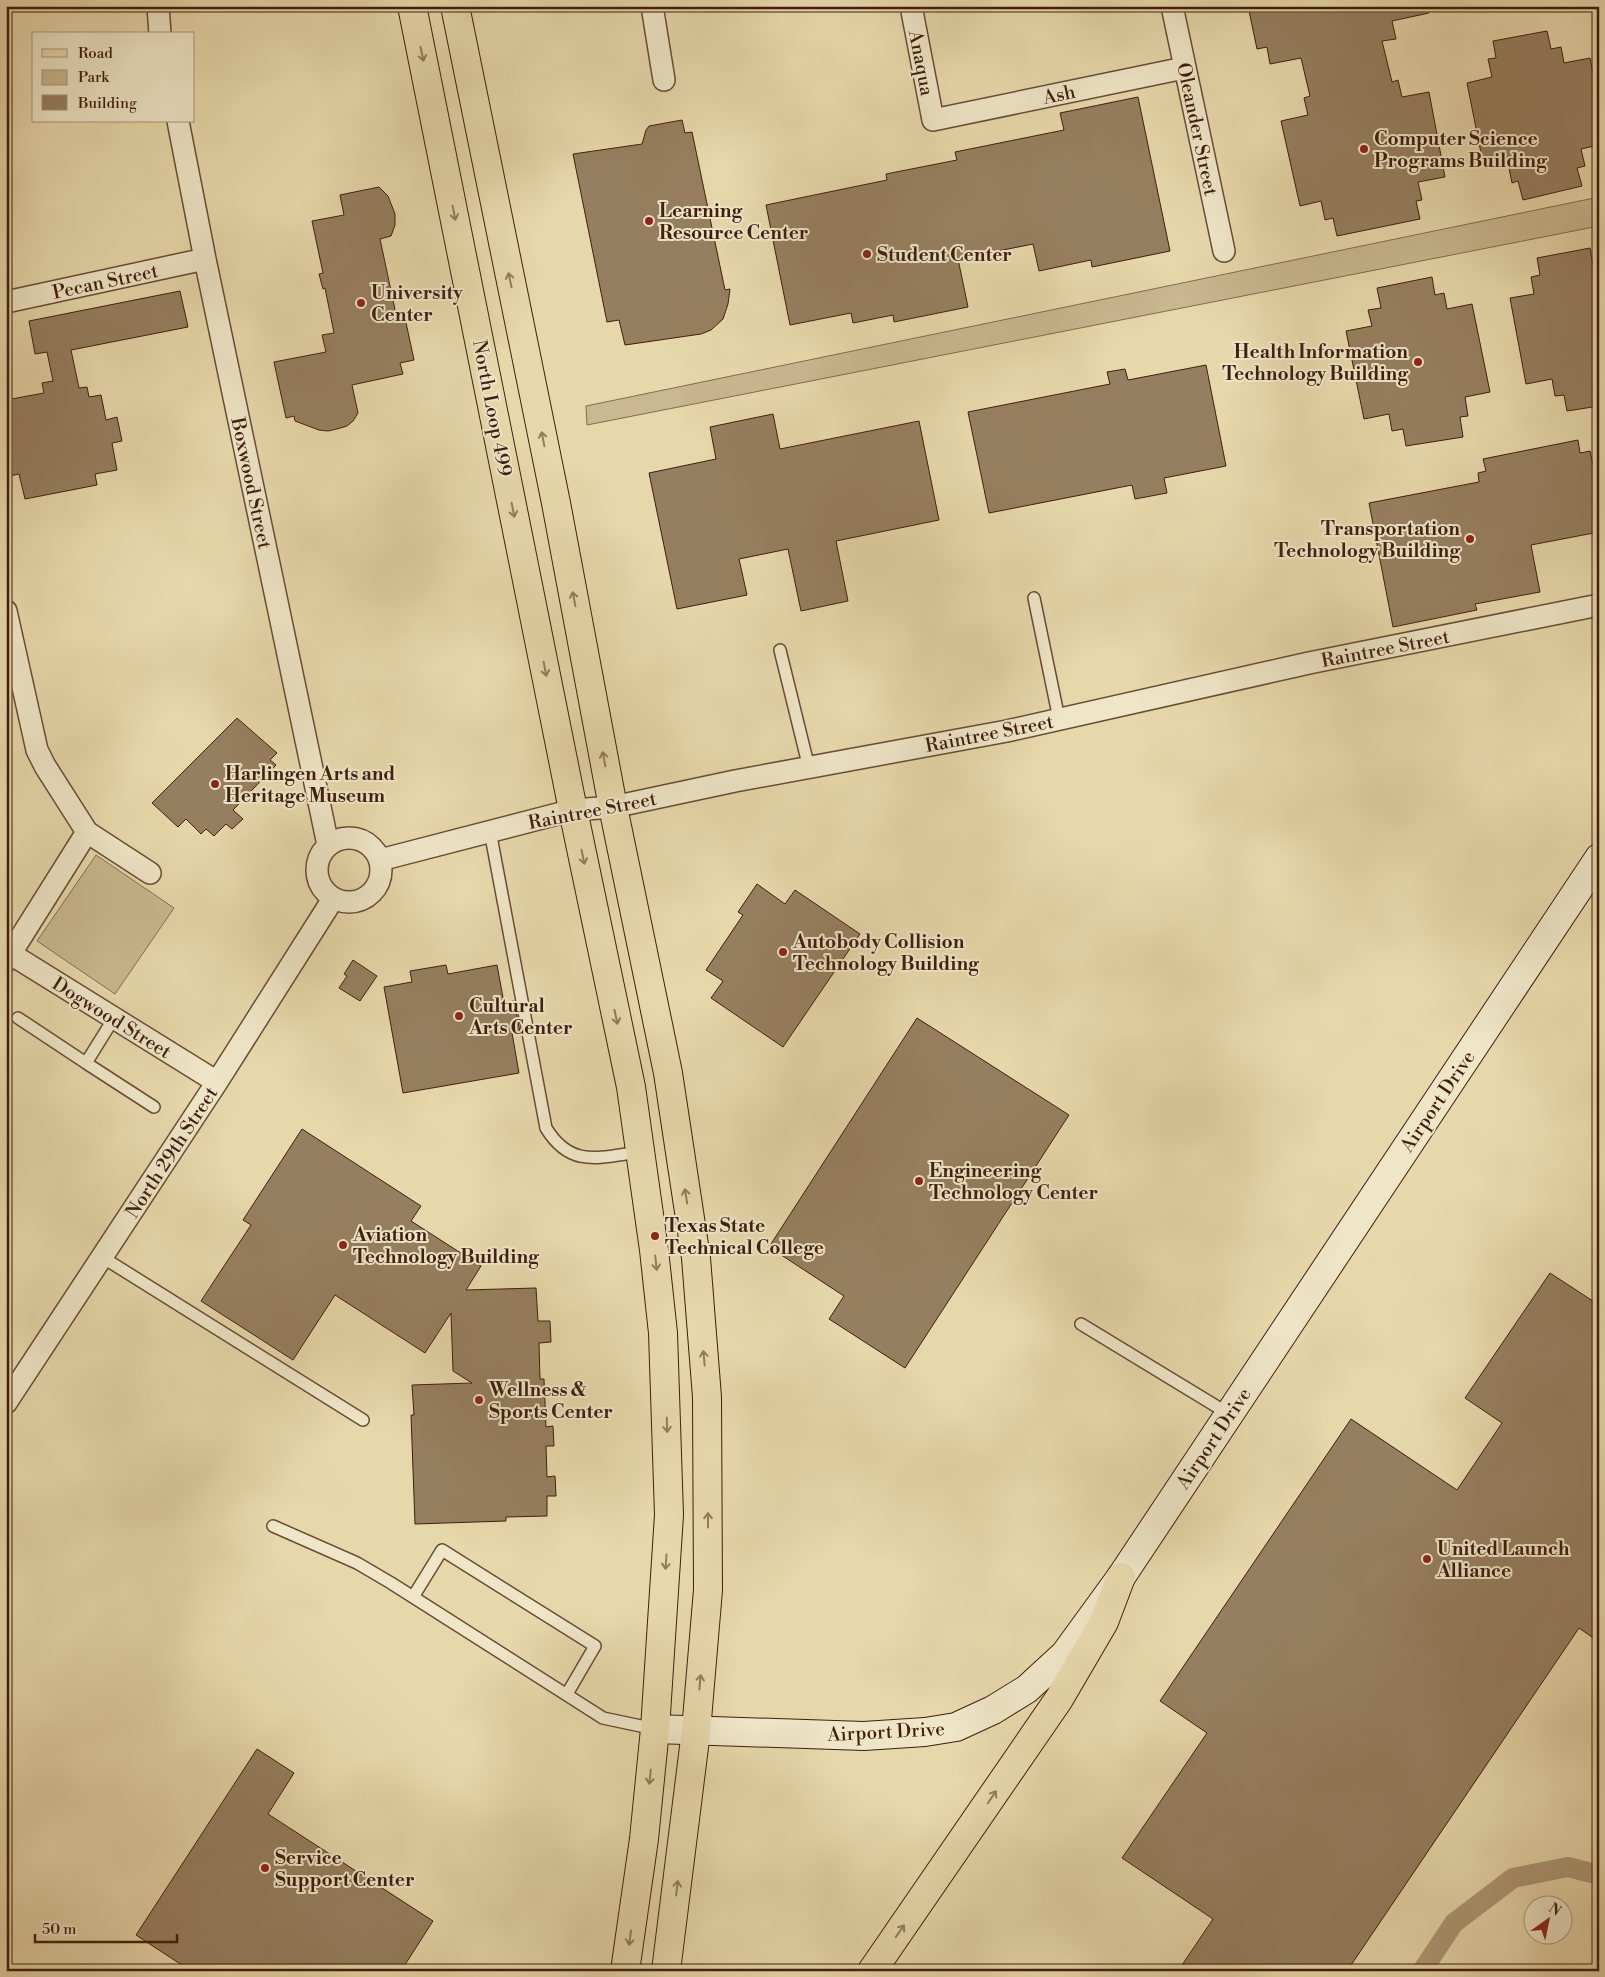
<svg xmlns="http://www.w3.org/2000/svg" width="1605" height="1977" viewBox="0 0 1605 1977" font-family="'Libre Bodoni',serif">
<style>
.green{fill:#cab890;stroke:#846b4f}
.lines{fill:none;stroke-linecap:round;stroke-linejoin:round}
.canal{stroke:#ae9976;stroke-width:20}
.building{fill:#967f60;stroke:#3f1e0e}
.lane-casing{stroke:#694c35;stroke-width:14}
.street-casing{stroke:#694c35;stroke-width:24}
.secondary-casing{stroke:#3f1e0e;stroke-width:30}
.primary-casing{stroke:#3f1e0e;stroke-width:30}
.lane{stroke:#efe6c8;stroke-width:11}
.street{stroke:#efe6c8;stroke-width:21}
.secondary{stroke:#efe6c8;stroke-width:28}
.primary{stroke:#e7d8ab;stroke-width:28}
.oneway{stroke:#937b5c}
.poi-dot{fill:#8f2418;stroke:#efe6c8;stroke-width:2}
.labels{text-anchor:middle;stroke-width:4;stroke-linejoin:round;paint-order:stroke}
.street-label{font-size:19px;fill:#3f1e0e;stroke:#efe6c8}
.poi-label{font-size:19px;font-weight:bold;fill:#3f1e0e;stroke:#efe6c8;text-anchor:start}
</style>
<rect width="100%" height="100%" fill="#e7d8ab"/>
<filter id="stains"><feTurbulence type="fractalNoise" baseFrequency=".004" numOctaves="4"/><feColorMatrix values="0 0 0 0 .2 0 0 0 0 .09 0 0 0 0 .02 0 0 0 .5 -.17"/></filter>
<radialGradient id="worn" r=".72"><stop offset=".6" stop-color="#630" stop-opacity="0"/><stop offset="1" stop-color="#630" stop-opacity=".3"/></radialGradient>
<path class="green" d="M 1599,197 L 1599,226 L 587,425 L 586,406 Z
M 96,855 L 174,908 L 115,994 L 37,941 Z"/>
<g class="lines">
<path class="canal" d="M 1422,1971 L 1454,1923 L 1513,1878 L 1568,1867 L 1599,1875"/>
</g>
<path class="building" d="M 1248,6 L 1429,6 L 1429,13 L 1392,21 L 1396,39 L 1382,41 L 1392,82 L 1398,80 L 1402,97 L 1429,92 L 1445,177 L 1418,182 L 1422,200 L 1416,201 L 1420,219 L 1337,236 L 1333,218 L 1325,220 L 1321,201 L 1300,206 L 1281,121 L 1308,115 L 1304,98 L 1310,96 L 1301,58 L 1270,64 L 1267,47 L 1257,49 Z
M 1547,31 L 1551,49 L 1561,47 L 1564,63 L 1590,58 L 1599,103 L 1599,145 L 1581,149 L 1585,166 L 1577,168 L 1582,186 L 1523,200 L 1518,181 L 1512,183 L 1508,163 L 1484,168 L 1467,83 L 1492,77 L 1488,59 L 1496,58 L 1493,41 Z
M 1138,97 L 1170,251 L 1092,267 L 1091,260 L 1039,271 L 1033,244 L 958,259 L 968,307 L 894,322 L 893,315 L 853,323 L 851,313 L 790,325 L 766,205 L 887,180 L 886,174 L 957,160 L 955,152 L 1064,130 L 1060,113 Z
M 682,120 L 685,133 L 692,132 L 725,290 L 730,289 L 728,304 L 723,319 L 711,330 L 701,334 L 625,345 L 619,320 L 607,322 L 573,154 L 642,144 L 646,130 L 649,126 Z
M 379,187 L 388,196 L 395,214 L 395,225 L 391,236 L 380,239 L 397,319 L 405,318 L 414,360 L 400,363 L 403,374 L 352,385 L 358,413 L 353,421 L 347,426 L 337,429 L 328,431 L 319,430 L 295,421 L 294,416 L 286,418 L 274,362 L 326,352 L 322,335 L 334,333 L 325,288 L 323,289 L 319,274 L 323,273 L 312,221 L 344,215 L 340,195 Z
M 1590,248 L 1593,265 L 1599,264 L 1599,406 L 1567,411 L 1564,395 L 1555,396 L 1552,379 L 1526,384 L 1510,298 L 1534,294 L 1531,277 L 1540,275 L 1537,258 Z
M 1432,277 L 1435,295 L 1444,293 L 1447,309 L 1472,304 L 1490,392 L 1465,397 L 1468,416 L 1460,417 L 1463,437 L 1406,446 L 1403,429 L 1392,431 L 1389,414 L 1364,419 L 1346,331 L 1372,326 L 1368,310 L 1381,308 L 1377,288 Z
M 180,291 L 188,327 L 71,350 L 79,388 L 87,387 L 89,397 L 101,395 L 106,420 L 117,417 L 122,441 L 112,443 L 117,470 L 95,474 L 97,485 L 25,499 L 19,474 L 10,476 L 6,460 L 6,400 L 44,393 L 42,383 L 53,381 L 47,352 L 35,354 L 29,321 Z
M 1206,365 L 1226,466 L 1164,478 L 1167,493 L 1135,499 L 1132,485 L 989,513 L 968,412 L 1110,384 L 1107,372 L 1125,369 L 1128,380 Z
M 773,414 L 780,449 L 919,421 L 939,520 L 836,541 L 848,601 L 801,611 L 788,549 L 739,559 L 747,595 L 677,609 L 649,473 L 716,459 L 710,427 Z
M 1578,440 L 1580,453 L 1590,451 L 1599,492 L 1599,532 L 1531,545 L 1540,592 L 1475,604 L 1477,610 L 1393,627 L 1369,503 L 1479,482 L 1478,473 L 1486,471 L 1483,459 Z
M 237,718 L 277,753 L 270,760 L 276,765 L 233,810 L 243,819 L 232,829 L 226,824 L 214,836 L 206,829 L 201,834 L 186,819 L 178,827 L 152,803 Z
M 757,884 L 785,904 L 795,890 L 860,934 L 783,1047 L 711,998 L 723,981 L 706,970 L 743,915 L 738,912 Z
M 353,960 L 377,976 L 360,1001 L 339,988 L 347,976 L 344,974 Z
M 446,965 L 448,974 L 497,965 L 504,1003 L 514,1001 L 520,1032 L 512,1033 L 519,1073 L 403,1093 L 384,987 L 412,982 L 410,971 Z
M 917,1018 L 1069,1115 L 905,1368 L 829,1319 L 844,1296 L 769,1247 Z
M 302,1129 L 421,1206 L 411,1221 L 481,1266 L 466,1290 L 536,1288 L 538,1321 L 550,1321 L 551,1342 L 539,1343 L 540,1379 L 544,1379 L 546,1427 L 553,1426 L 554,1446 L 546,1446 L 547,1477 L 555,1476 L 556,1496 L 547,1496 L 547,1516 L 506,1517 L 506,1521 L 415,1524 L 411,1415 L 414,1415 L 412,1385 L 472,1383 L 453,1371 L 451,1313 L 425,1353 L 335,1295 L 293,1360 L 201,1301 L 251,1225 L 243,1220 Z
M 1550,1273 L 1599,1305 L 1599,1642 L 1579,1628 L 1347,1971 L 1178,1971 L 1213,1919 L 1122,1858 L 1207,1733 L 1160,1701 L 1351,1419 L 1457,1490 L 1502,1423 L 1465,1398 Z
M 257,1749 L 294,1773 L 268,1814 L 433,1921 L 401,1971 L 191,1971 L 136,1935 Z"/>
<g class="lines">
<g class="lane-casing">
<path id="lane" d="M 1034,598 L 1059,719
M 780,650 L 809,768
M 490,831 L 546,1128 C 571,1169 600,1157 640,1152
M 18,1018 L 86,1063 L 114,1018
M 86,1063 L 154,1107
M 102,1257 L 363,1420
M 1081,1324 L 1229,1414
M 273,1526 L 357,1563 L 391,1583 L 603,1718 L 655,1729
M 413,1597 L 442,1550 L 595,1646 L 567,1694"/>
</g>
<g class="street-casing">
<path id="street" d="M 158,6 L 160,34
M 652,6 L 664,80
M 911,6 L 933,120 L 1184,68
M 1172,6 L 1224,251
M 178,121 L 205,259 L 328,845
M 6,302 L 205,259
M 6,611 L 37,750 L 45,766 L 87,832 L 150,873
M317 870a32 32 0 1 1 64 0a32 32 0 1 1-64 0Z
M 380,860 L 573,810 L 613,807 L 735,781 L 1007,731 L 1309,663 L 1599,605
M 6,951 L 217,1082
M 6,961 L 87,832
M 6,1403 L 217,1082 L 333,899"/>
</g>
<g class="secondary-casing">
<path id="secondary" d="M 655,1729 L 864,1736 L 925,1732 L 956,1727 L 993,1710 L 1027,1689 L 1065,1654 L 1121,1577 L 1599,858"/>
</g>
<g class="primary-casing">
<path id="primary" d="M 412,6 L 573,810 L 631,1087 L 654,1250 L 663,1333 L 669,1515 L 655,1729 L 644,1839 L 625,1971
M 455,6 L 556,503 L 613,807 L 668,1073 L 696,1258 L 707,1397 L 708,1590 L 696,1731 L 666,1971
M 872,1971 L 1059,1699 L 1104,1622 L 1121,1577"/>
</g>
<use href="#lane" class="lane"/>
<use href="#street" class="street"/>
<use href="#secondary" class="secondary"/>
<use href="#primary" class="primary"/>
</g>
<defs><path id="oneway-shaft" d="M-6 0H5M1.5-3L5.5 0L1.5 3" fill="none" stroke-width="1.6" stroke-linecap="round" stroke-linejoin="round" transform="scale(1.25)"/></defs>
<g class="oneway">
<use href="#oneway-shaft" transform="translate(422 54) rotate(78)"/>
<use href="#oneway-shaft" transform="translate(454 213) rotate(79)"/>
<use href="#oneway-shaft" transform="translate(510 280) rotate(-102)"/>
<use href="#oneway-shaft" transform="translate(543 439) rotate(-101)"/>
<use href="#oneway-shaft" transform="translate(513 510) rotate(79)"/>
<use href="#oneway-shaft" transform="translate(574 599) rotate(-101)"/>
<use href="#oneway-shaft" transform="translate(545 669) rotate(79)"/>
<use href="#oneway-shaft" transform="translate(604 759) rotate(-101)"/>
<use href="#oneway-shaft" transform="translate(583 857) rotate(78)"/>
<use href="#oneway-shaft" transform="translate(616 1017) rotate(78)"/>
<use href="#oneway-shaft" transform="translate(686 1196) rotate(-99)"/>
<use href="#oneway-shaft" transform="translate(656 1263) rotate(84)"/>
<use href="#oneway-shaft" transform="translate(704 1358) rotate(-95)"/>
<use href="#oneway-shaft" transform="translate(667 1425) rotate(88)"/>
<use href="#oneway-shaft" transform="translate(708 1520) rotate(-90)"/>
<use href="#oneway-shaft" transform="translate(666 1562) rotate(94)"/>
<use href="#oneway-shaft" transform="translate(700 1682) rotate(-85)"/>
<use href="#oneway-shaft" transform="translate(650 1777) rotate(96)"/>
<use href="#oneway-shaft" transform="translate(992 1797) rotate(-56)"/>
<use href="#oneway-shaft" transform="translate(677 1888) rotate(-83)"/>
<use href="#oneway-shaft" transform="translate(900 1931) rotate(-55)"/>
<use href="#oneway-shaft" transform="translate(630 1938) rotate(98)"/>
</g>
<g class="poi-dot">
<circle cx="1364" cy="149" r="5"/>
<circle cx="649" cy="221" r="5"/>
<circle cx="867" cy="254" r="5"/>
<circle cx="361" cy="303" r="5"/>
<circle cx="1418" cy="362" r="5"/>
<circle cx="1470" cy="539" r="5"/>
<circle cx="215" cy="784" r="5"/>
<circle cx="783" cy="952" r="5"/>
<circle cx="459" cy="1016" r="5"/>
<circle cx="919" cy="1181" r="5"/>
<circle cx="655" cy="1236" r="5"/>
<circle cx="343" cy="1245" r="5"/>
<circle cx="479" cy="1400" r="5"/>
<circle cx="1427" cy="1559" r="5"/>
<circle cx="265" cy="1868" r="5"/>
</g>
<g class="labels">
<g class="street-label">
<text transform="translate(922 63) rotate(79)" y="7">Anaqua</text>
<text transform="translate(1059 94) rotate(-12)" y="7">Ash</text>
<text transform="translate(1198 129) rotate(78)" y="7">Oleander Street</text>
<text transform="translate(105 281) rotate(-12)" y="7">Pecan Street</text>
<text transform="translate(493 408) rotate(79)" y="7">North Loop 499</text>
<text transform="translate(252 483) rotate(78)" y="7">Boxwood Street</text>
<text transform="translate(1385 648) rotate(-11)" y="7">Raintree Street</text>
<text transform="translate(989 733) rotate(-11)" y="7">Raintree Street</text>
<text transform="translate(592 810) rotate(-11)" y="7">Raintree Street</text>
<text transform="translate(112 1017) rotate(32)" y="7">Dogwood Street</text>
<text transform="translate(1437 1101) rotate(-56)" y="7">Airport Drive</text>
<text transform="translate(171 1152) rotate(-57)" y="7">North 29th Street</text>
<text transform="translate(1213 1438) rotate(-56)" y="7">Airport Drive</text>
<text transform="translate(886 1731) rotate(-3)" y="7">Airport Drive</text>
</g>
<g class="poi-label">
<text x="1374" y="145">Computer Science<tspan x="1374" dy="22">Programs Building</tspan></text>
<text x="659" y="217">Learning<tspan x="659" dy="22">Resource Center</tspan></text>
<text x="877" y="261">Student Center</text>
<text x="371" y="299">University<tspan x="371" dy="22">Center</tspan></text>
<text x="1408" y="358" text-anchor="end">Health Information<tspan x="1408" dy="22">Technology Building</tspan></text>
<text x="1460" y="535" text-anchor="end">Transportation<tspan x="1460" dy="22">Technology Building</tspan></text>
<text x="225" y="780">Harlingen Arts and<tspan x="225" dy="22">Heritage Museum</tspan></text>
<text x="793" y="948">Autobody Collision<tspan x="793" dy="22">Technology Building</tspan></text>
<text x="469" y="1012">Cultural<tspan x="469" dy="22">Arts Center</tspan></text>
<text x="929" y="1177">Engineering<tspan x="929" dy="22">Technology Center</tspan></text>
<text x="665" y="1232">Texas State<tspan x="665" dy="22">Technical College</tspan></text>
<text x="353" y="1241">Aviation<tspan x="353" dy="22">Technology Building</tspan></text>
<text x="489" y="1396">Wellness &amp;<tspan x="489" dy="22">Sports Center</tspan></text>
<text x="1437" y="1555">United Launch<tspan x="1437" dy="22">Alliance</tspan></text>
<text x="275" y="1864">Service<tspan x="275" dy="22">Support Center</tspan></text>
</g>
</g>
<rect width="1605" height="1977" fill="none" stroke="#e7d8ab" stroke-width="25"/>
<rect x="8" y="8" width="1590" height="1962" fill="none" stroke="#3f1e0e" stroke-width="2.5"/>
<rect x="12" y="12" width="1580" height="1952" fill="none" stroke="#3f1e0e"/>
<rect x="32" y="32" width="162" height="90" fill="#efe6c8" stroke="#a9967e"/>
<rect x="42" y="49" width="25" height="8" fill="#e7d8ab" stroke="#a9967e"/>
<text x="78" y="58" font-size="15" fill="#3f1e0e">Road</text>
<rect x="42" y="70" width="25" height="15" fill="#cab890" stroke="#a9967e"/>
<text x="78" y="82" font-size="15" fill="#3f1e0e">Park</text>
<rect x="42" y="95" width="25" height="15" fill="#967f60" stroke="#a9967e"/>
<text x="78" y="108" font-size="15" fill="#3f1e0e">Building</text>
<g transform="translate(1548 1920) rotate(33)"><circle r="24" fill="#efe6c8" stroke="#a9967e"/>
<path d="M0-4L9 19L0 12L-9 19Z" fill="#8f2418"/>
<text y="-8" font-size="14" font-weight="bold" text-anchor="middle" fill="#3f1e0e">N</text>
</g>
<path d="M35 1934v8h142v-8" fill="none" stroke="#3f1e0e" stroke-width="2.5"/>
<text x="42" y="1934" font-size="15" fill="#3f1e0e" stroke="#efe6c8" stroke-width="4" paint-order="stroke">50 m</text>
<rect width="100%" height="100%" filter="url(#stains)"/>
<rect width="100%" height="100%" fill="url(#worn)"/>
</svg>
